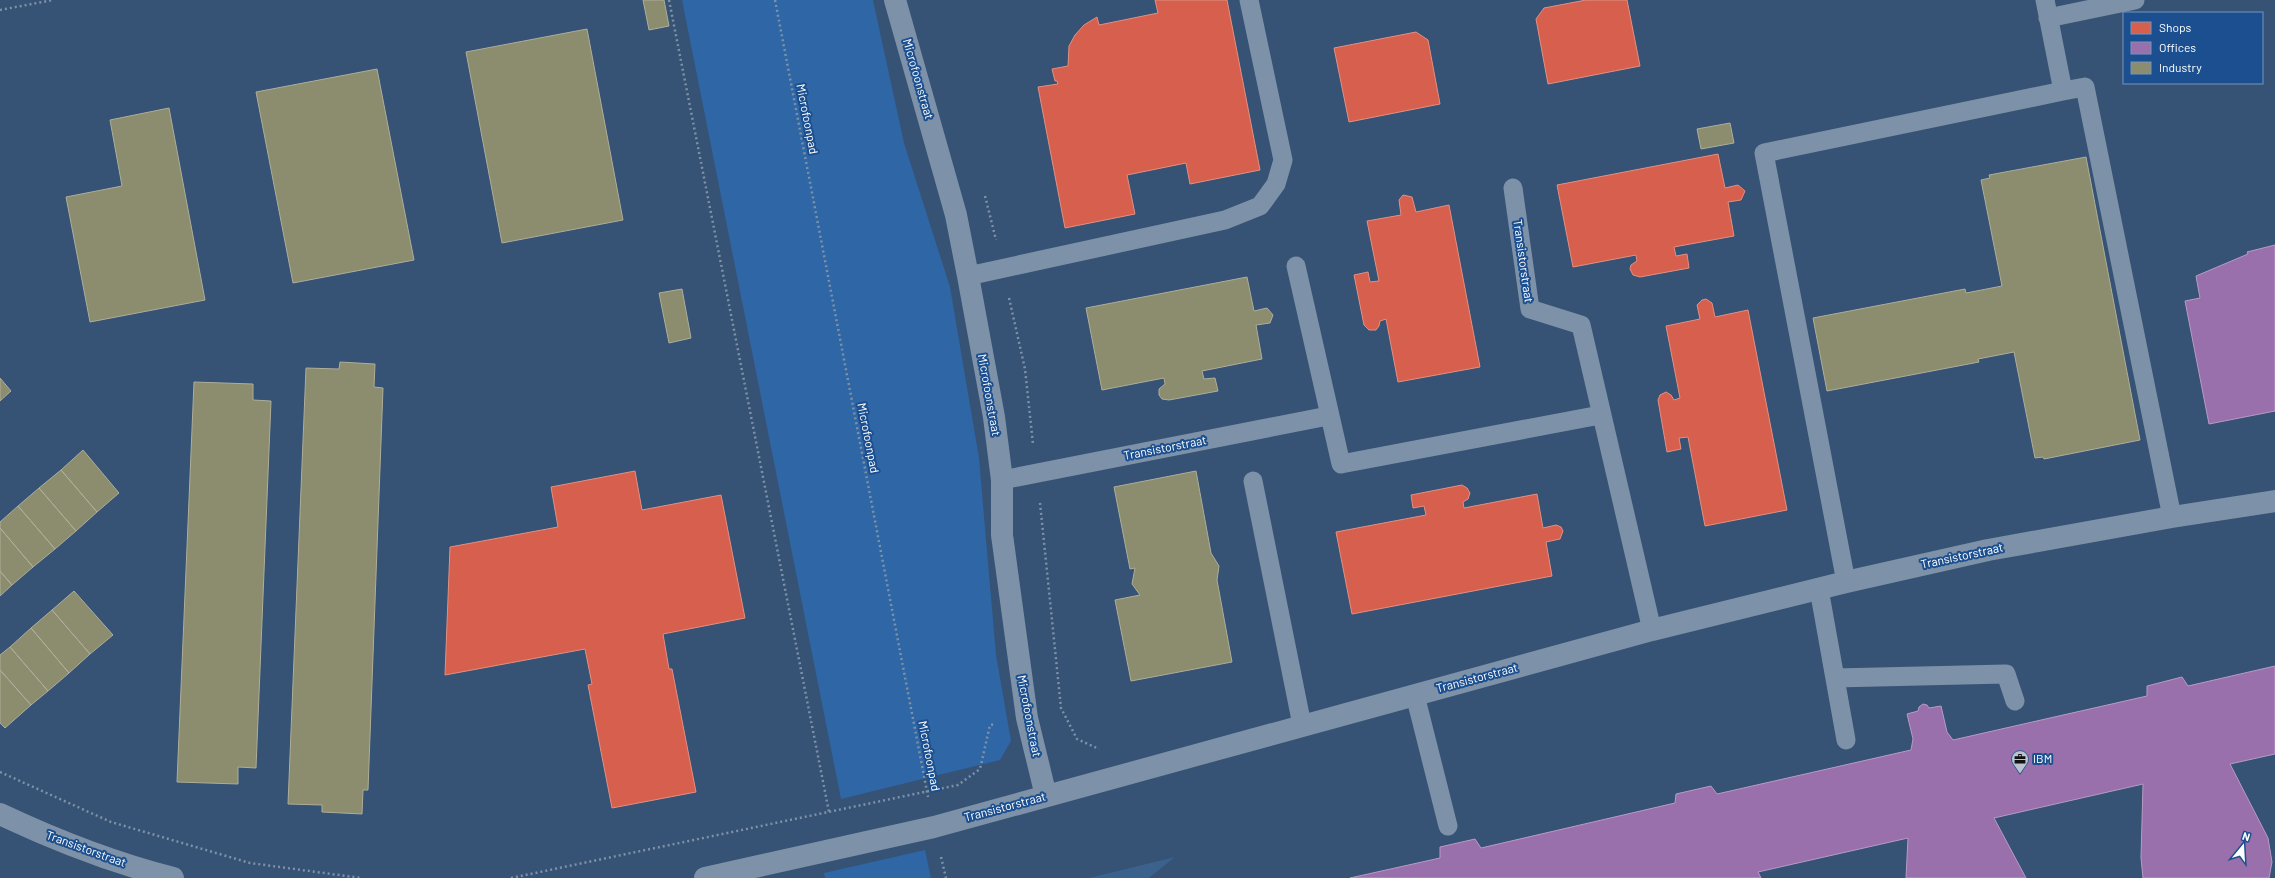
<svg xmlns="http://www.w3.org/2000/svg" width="2275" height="878" viewBox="0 0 2275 878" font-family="Barlow,sans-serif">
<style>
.green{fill:#2f66a5}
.water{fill:#3b618d}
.shops{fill:#d6604d;stroke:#e29082}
.offices{fill:#9970ab;stroke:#b89bc4}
.industry{fill:#8c8c6e;stroke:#aeae9a}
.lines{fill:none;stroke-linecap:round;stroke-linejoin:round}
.path{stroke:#7d92a8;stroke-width:2.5;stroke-dasharray:2 3;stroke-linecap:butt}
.lane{stroke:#7d92a8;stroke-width:19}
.street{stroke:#7d92a8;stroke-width:22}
.labels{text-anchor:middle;stroke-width:4;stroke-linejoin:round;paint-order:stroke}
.street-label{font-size:12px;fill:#fff;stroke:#1b4f8f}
.poi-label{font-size:12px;fill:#fff;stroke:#1b4f8f;text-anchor:start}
</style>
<rect width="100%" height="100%" fill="#365274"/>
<path class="green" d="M 682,0 L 873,0 L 904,143 L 950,287 L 979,458 L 996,655 L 1011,741 L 1000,760 L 841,799 Z
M 925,850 L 931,878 L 825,878 L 824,873 Z"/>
<path class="water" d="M 1175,857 L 1149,878 L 1089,878 Z"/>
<path class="shops" d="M 1155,0 L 1227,0 L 1260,170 L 1190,184 L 1186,163 L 1127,175 L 1135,214 L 1065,228 L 1038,87 L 1058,84 L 1057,81 L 1055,81 L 1052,69 L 1068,66 L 1069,46 L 1075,35 L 1084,25 L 1097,17 L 1099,25 L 1158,13 Z
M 1586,0 L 1627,0 L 1640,66 L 1548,84 L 1536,19 L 1544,8 Z
M 1416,32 L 1428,40 L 1440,104 L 1349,122 L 1334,48 Z
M 1718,154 L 1725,188 L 1738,185 L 1745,191 L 1741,200 L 1728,202 L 1734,236 L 1674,247 L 1676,256 L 1687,254 L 1689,268 L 1640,277 L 1633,275 L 1630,269 L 1631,265 L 1637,261 L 1636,255 L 1573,267 L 1557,185 Z
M 1403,195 L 1412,197 L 1416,212 L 1449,205 L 1480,367 L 1398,382 L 1386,319 L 1380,321 L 1379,326 L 1376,330 L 1369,330 L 1364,325 L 1354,275 L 1368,272 L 1370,282 L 1379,281 L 1367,221 L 1401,215 L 1399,200 Z
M 1706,299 L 1712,303 L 1715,317 L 1748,310 L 1787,510 L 1705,526 L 1688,437 L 1679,438 L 1681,449 L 1667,452 L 1658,400 L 1660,395 L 1666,392 L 1671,395 L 1674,400 L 1680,398 L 1666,326 L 1700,319 L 1697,305 L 1702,300 Z
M 635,471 L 642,510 L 721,495 L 745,618 L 663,634 L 669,669 L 672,669 L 696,792 L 612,808 L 588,685 L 592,684 L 585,649 L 445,675 L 450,547 L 558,527 L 551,487 Z
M 1462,485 L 1467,488 L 1470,493 L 1468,499 L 1463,502 L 1464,508 L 1537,494 L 1543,528 L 1556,525 L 1561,527 L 1563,531 L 1560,539 L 1546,542 L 1552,576 L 1352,614 L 1336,532 L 1426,515 L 1424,506 L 1413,508 L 1411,495 Z"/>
<path class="offices" d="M 2275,245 L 2275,411 L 2209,424 L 2185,301 L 2200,298 L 2196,276 L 2248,254 L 2247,252 Z
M 2275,666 L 2275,754 L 2230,764 L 2268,838 L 2272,862 L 2269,878 L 2143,878 L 2141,858 L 2143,784 L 1994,818 L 2026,878 L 1906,878 L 1908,838 L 1758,872 L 1761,878 L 1350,878 L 1440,858 L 1440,847 L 1475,839 L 1481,848 L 1675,803 L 1676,794 L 1711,786 L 1717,794 L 1911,750 L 1913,739 L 1907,714 L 1918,711 L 1919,707 L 1923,704 L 1927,705 L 1929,708 L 1941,706 L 1947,732 L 1953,740 L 2147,696 L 2147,686 L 2182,677 L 2188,686 Z"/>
<path class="industry" d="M 643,0 L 664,0 L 669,26 L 649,30 Z
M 587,29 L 623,220 L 502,243 L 466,52 Z
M 377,69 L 414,260 L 293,283 L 256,92 Z
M 169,108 L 205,300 L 90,322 L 66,197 L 122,186 L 110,120 Z
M 1730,123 L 1734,143 L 1701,149 L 1697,129 Z
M 2086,157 L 2140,440 L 2044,459 L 2043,457 L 2035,458 L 2014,352 L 1978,359 L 1979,362 L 1827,391 L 1813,318 L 1965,289 L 1966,293 L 2002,286 L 1981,180 L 1990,178 L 1989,175 Z
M 1247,277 L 1254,311 L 1267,308 L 1273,315 L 1270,323 L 1256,325 L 1262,359 L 1202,371 L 1204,379 L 1215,378 L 1218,391 L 1169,400 L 1162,399 L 1159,395 L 1159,389 L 1165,384 L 1164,378 L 1102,390 L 1086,308 Z
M 682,289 L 691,338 L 669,343 L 659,293 Z
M 340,362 L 375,364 L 374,387 L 383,388 L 368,790 L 363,790 L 362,814 L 322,812 L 322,805 L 288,804 L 306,368 L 339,369 Z
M 0,378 L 11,391 L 0,401 Z
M 194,382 L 253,384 L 253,400 L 271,401 L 256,768 L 238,767 L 238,784 L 177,782 Z
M 83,450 L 119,493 L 97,512 L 61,470 Z
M 61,470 L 97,512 L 76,531 L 39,488 Z
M 1196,471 L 1211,553 L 1219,566 L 1217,580 L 1232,662 L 1131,681 L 1115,600 L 1140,595 L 1132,584 L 1135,568 L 1130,569 L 1114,487 Z
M 39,488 L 76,531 L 55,549 L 18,506 Z
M 18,506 L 55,549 L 33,567 L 0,528 L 0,522 Z
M 0,528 L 33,567 L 12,585 L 0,571 Z
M 0,571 L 12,585 L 0,596 Z
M 74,591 L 113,635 L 90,654 L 52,610 Z
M 52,610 L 90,654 L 69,673 L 31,628 Z
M 31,628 L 69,673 L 48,691 L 10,647 Z
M 10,647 L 48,691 L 31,705 L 0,670 L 0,655 Z
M 0,670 L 31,705 L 5,728 L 0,723 Z"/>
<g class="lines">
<path class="path" d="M 669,0 L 829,812
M 775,0 L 928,797
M 0,10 L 53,0
M 985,196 L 996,240
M 1009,298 L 1025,369 L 1033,444
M 1040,503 L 1061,708 L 1077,739 L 1099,749
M 0,772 L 111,822 L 250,863 L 361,878
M 941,857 L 946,878
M 511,878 L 958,785 L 980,769 L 990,725 L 996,724"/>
<path class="lane" d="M 2045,0 L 2063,91
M 2048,18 L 2135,0
M 1513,188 L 1530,309 L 1581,325 L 1652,630
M 1296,266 L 1341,464 L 1600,415
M 968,276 L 1225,220 L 1260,206 L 1276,184 L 1283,160 L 1249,0
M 1002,480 L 1328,416
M 1253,481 L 1302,725
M 1846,582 L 1764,153 L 2063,91 L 2085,87 L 2172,517
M 1819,589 L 1846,740
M 1835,678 L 2006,674 L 2015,701
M 1415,695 L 1448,826"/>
<path class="street" d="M 895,0 L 956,215 L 968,276 L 994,417 L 1002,480 L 1002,535 L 1027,718 L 1046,796
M 0,814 C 55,840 114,863 173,878
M 705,878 L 934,827 L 1652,630 L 1846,582 L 1988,550 L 2172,517 L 2275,501"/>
</g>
<defs>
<g id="office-pin" transform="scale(0.9)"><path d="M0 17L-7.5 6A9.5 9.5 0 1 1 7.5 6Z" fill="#b9c2ce" stroke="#1b4f8f"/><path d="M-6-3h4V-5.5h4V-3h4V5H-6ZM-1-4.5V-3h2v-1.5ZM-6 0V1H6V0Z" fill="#111"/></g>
</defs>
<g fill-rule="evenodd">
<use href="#office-pin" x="2020" y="759"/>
</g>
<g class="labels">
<g class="street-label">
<text transform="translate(918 79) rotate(74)" y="4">Microfoonstraat</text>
<text transform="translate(807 119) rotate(79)" y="4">Microfoonpad</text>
<text transform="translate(1523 261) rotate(82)" y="4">Transistorstraat</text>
<text transform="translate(989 395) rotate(80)" y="4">Microfoonstraat</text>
<text transform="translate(868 438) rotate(79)" y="4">Microfoonpad</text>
<text transform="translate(1165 448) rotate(-11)" y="4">Transistorstraat</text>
<text transform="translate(1962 556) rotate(-12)" y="4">Transistorstraat</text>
<text transform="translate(1477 678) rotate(-15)" y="4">Transistorstraat</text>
<text transform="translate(1029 716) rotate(79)" y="4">Microfoonstraat</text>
<text transform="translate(929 756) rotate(79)" y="4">Microfoonpad</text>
<text transform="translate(1005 807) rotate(-15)" y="4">Transistorstraat</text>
<text transform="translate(86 849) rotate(20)" y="4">Transistorstraat</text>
</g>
<g class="poi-label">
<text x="2033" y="763">IBM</text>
</g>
</g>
<rect x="2123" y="12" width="140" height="72" fill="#1b4f8f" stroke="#7695bc"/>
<rect x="2131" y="22" width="20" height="12" fill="#d6604d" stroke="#7695bc"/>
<text x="2159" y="32" font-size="12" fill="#ffffff">Shops</text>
<rect x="2131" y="42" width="20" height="12" fill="#9970ab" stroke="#7695bc"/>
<text x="2159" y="52" font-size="12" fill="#ffffff">Offices</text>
<rect x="2131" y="62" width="20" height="12" fill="#8c8c6e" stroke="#7695bc"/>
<text x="2159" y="72" font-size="12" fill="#ffffff">Industry</text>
<g transform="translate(2243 846) rotate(18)" stroke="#1b4f8f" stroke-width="3" paint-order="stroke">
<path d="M0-3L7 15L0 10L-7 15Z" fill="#ffffff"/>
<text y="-6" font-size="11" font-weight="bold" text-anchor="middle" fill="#ffffff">N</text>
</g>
</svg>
